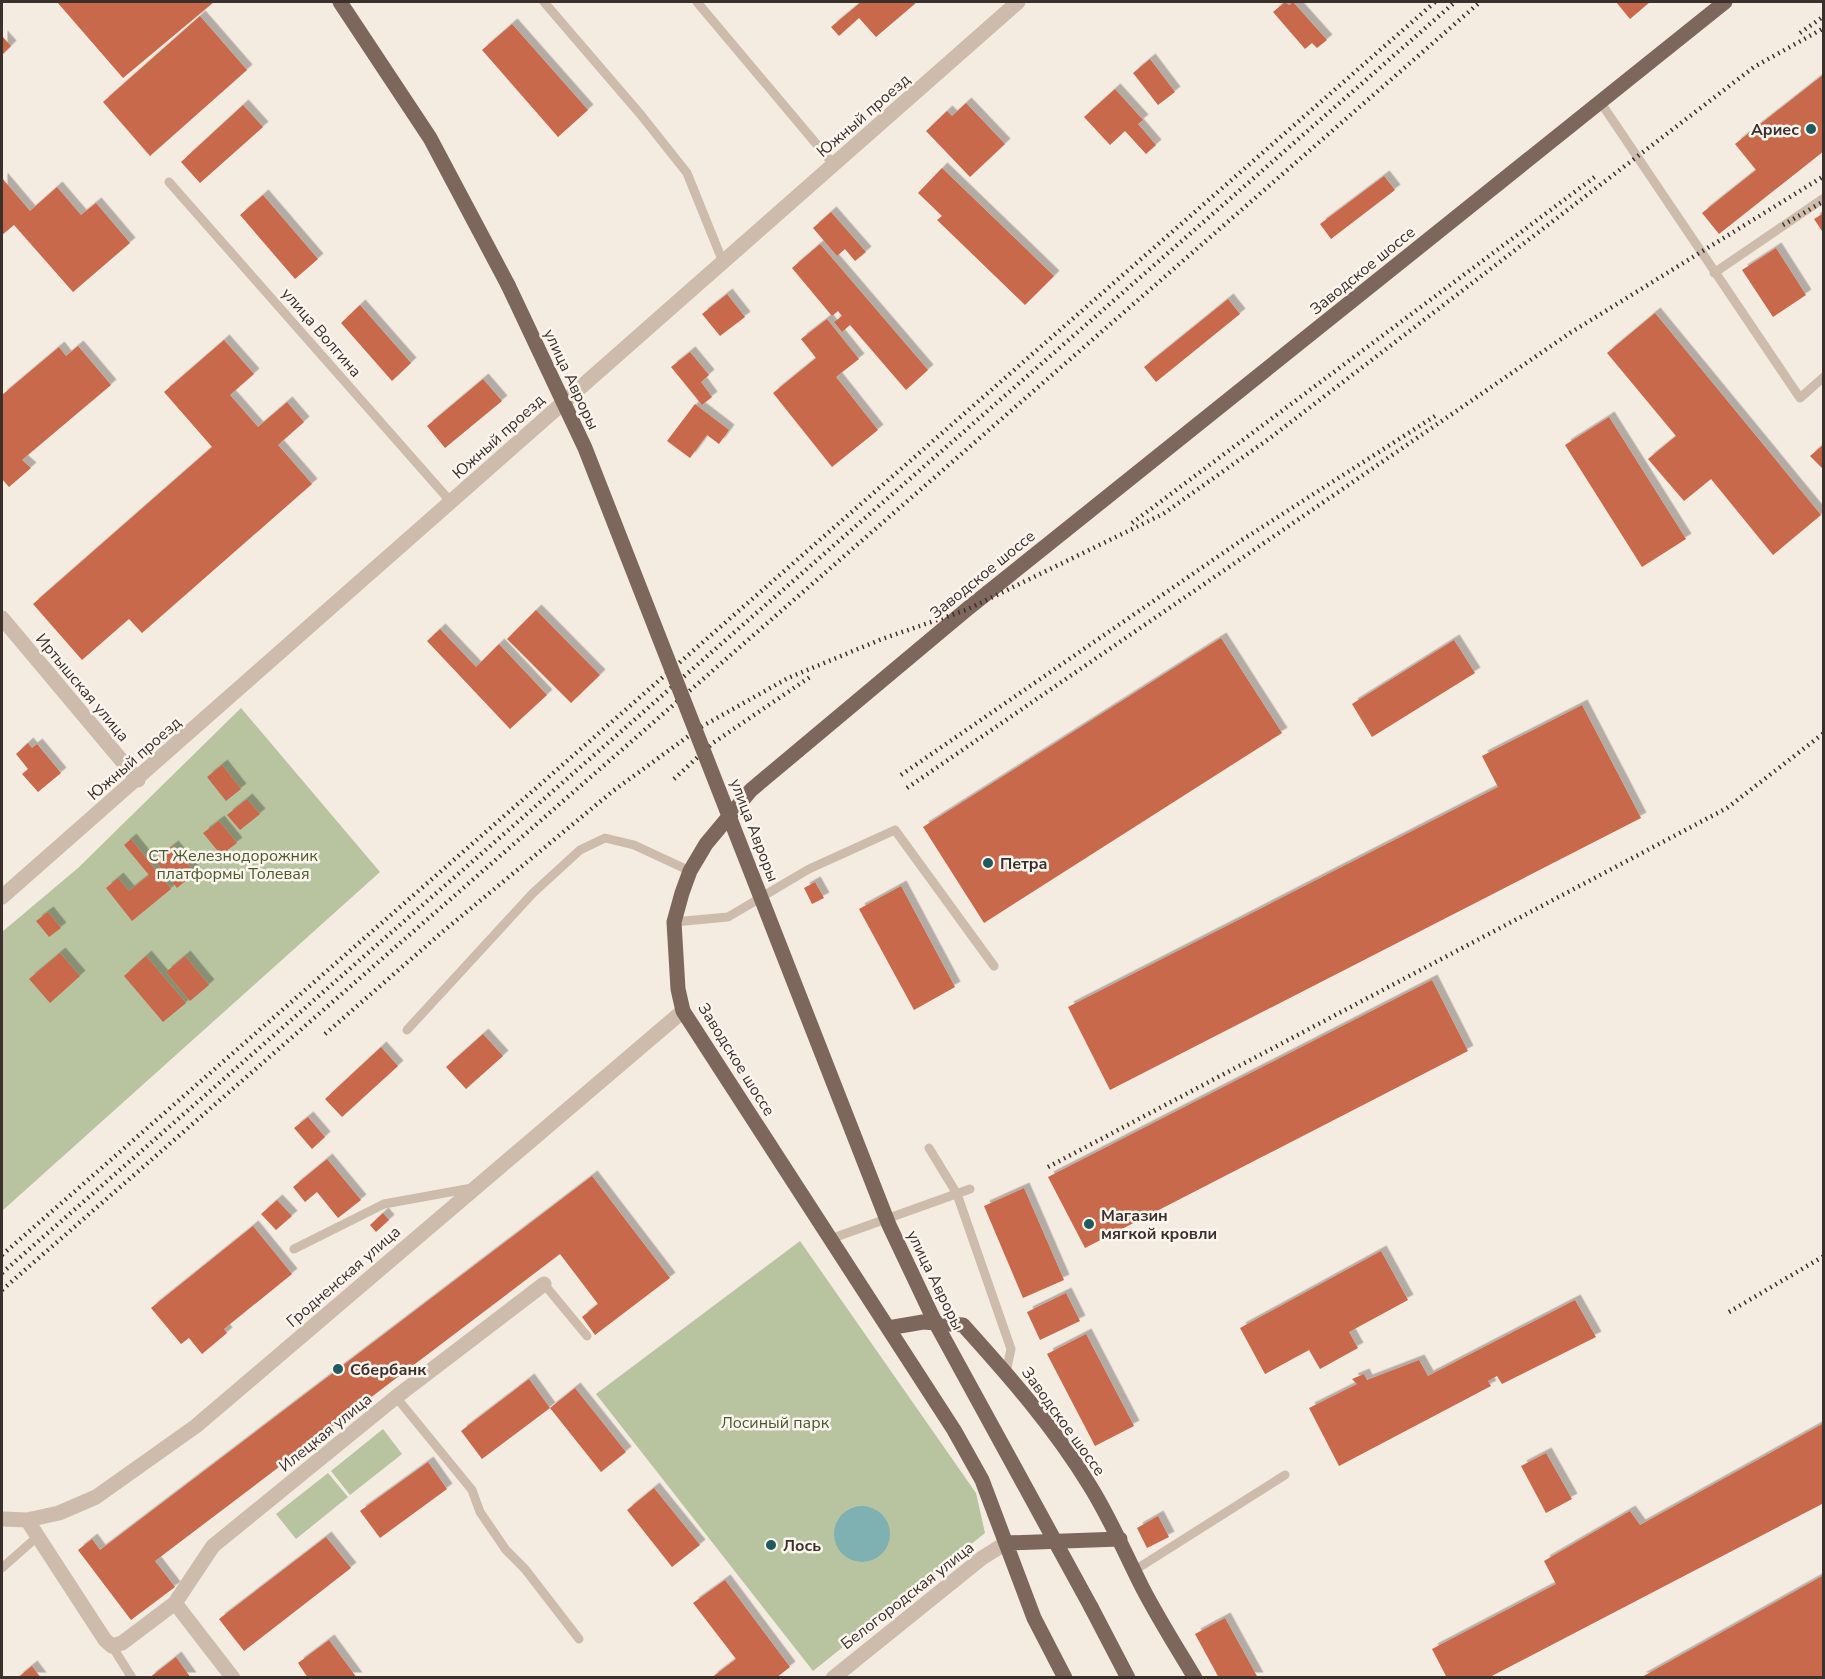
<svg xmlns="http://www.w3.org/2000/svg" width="1825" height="1679" viewBox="0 0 1825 1679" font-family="'Nunito Sans',sans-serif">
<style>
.green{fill:#b8c4a0}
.water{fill:#7fb0b2}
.building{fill:#c8694b;filter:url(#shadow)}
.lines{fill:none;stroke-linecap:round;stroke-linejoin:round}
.lane{stroke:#cdbbac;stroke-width:9}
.street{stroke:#cdbbac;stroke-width:15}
.primary{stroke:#7d675c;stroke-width:15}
.rail{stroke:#3b302b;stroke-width:4.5;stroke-dasharray:1.5 4.5;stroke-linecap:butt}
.primary-bridge{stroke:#7d675c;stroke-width:15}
.poi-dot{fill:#1f5a5e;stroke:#fbf5ee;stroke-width:2}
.labels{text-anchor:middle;stroke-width:5;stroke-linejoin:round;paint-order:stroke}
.street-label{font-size:16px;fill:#3b302b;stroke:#fbf5ee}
.poi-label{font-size:16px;font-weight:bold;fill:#3b302b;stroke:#fbf5ee;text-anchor:start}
.park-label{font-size:16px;fill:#4a5a2e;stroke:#fbf5ee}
</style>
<defs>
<filter id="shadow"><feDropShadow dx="5.5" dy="-5.5" stdDeviation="0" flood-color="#0004"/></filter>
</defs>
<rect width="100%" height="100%" fill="#f4ebe1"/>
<path class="green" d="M 241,708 L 380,872 L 2,1211 L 2,932 L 78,868 Z
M 800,1241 L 976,1493 L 985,1533 L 813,1671 L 596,1394 Z
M 383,1429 L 402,1454 L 350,1495 L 331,1471 Z
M 328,1473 L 348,1497 L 296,1539 L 276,1514 Z"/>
<path class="water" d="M834 1534a28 28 0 1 1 56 0a28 28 0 1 1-56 0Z"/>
<path class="building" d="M 57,2 L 214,2 L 123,78 Z
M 861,2 L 917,2 L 876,37 L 859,18 L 839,36 L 831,27 Z
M 1285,2 L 1289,5 L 1293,2 L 1327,40 L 1317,48 L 1312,43 L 1305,49 L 1273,12 Z
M 1616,2 L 1650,2 L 1630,19 Z
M 200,16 L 247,70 L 150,156 L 103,102 Z
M 512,24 L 588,110 L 558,137 L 482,50 Z
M 2,36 L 11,46 L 2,55 Z
M 1150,59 L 1175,92 L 1158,105 L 1133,73 Z
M 1824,74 L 1824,151 L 1719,234 L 1702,213 L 1756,170 L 1735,144 Z
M 1115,89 L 1143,120 L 1138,124 L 1156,145 L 1146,154 L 1125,131 L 1110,145 L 1084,117 Z
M 966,103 L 1005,144 L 970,177 L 926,131 L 947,111 L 952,116 Z
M 243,105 L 263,127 L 200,183 L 181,162 Z
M 942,168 L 1054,276 L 1025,305 L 937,220 L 942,216 L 918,193 Z
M 1384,176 L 1395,190 L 1331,239 L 1320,224 Z
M 2,178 L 30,211 L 57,187 L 81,215 L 96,203 L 130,243 L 73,292 L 14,225 L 2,235 Z
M 263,195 L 318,259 L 295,279 L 240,215 Z
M 831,212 L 866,252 L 855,261 L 845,249 L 837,256 L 813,228 Z
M 1824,213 L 1824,234 L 1814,219 Z
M 820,244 L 928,370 L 906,390 L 850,325 L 842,332 L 834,322 L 842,316 L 838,311 L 832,316 L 792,268 Z
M 1776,248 L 1806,295 L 1773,317 L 1742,270 Z
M 727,294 L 745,317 L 720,336 L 702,314 Z
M 1228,299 L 1240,314 L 1156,382 L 1144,367 Z
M 360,305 L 411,363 L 392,381 L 341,323 Z
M 1655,313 L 1821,515 L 1773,555 L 1711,479 L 1684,501 L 1648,459 L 1676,436 L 1607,353 Z
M 827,319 L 859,359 L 836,377 L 878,430 L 832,467 L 773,393 L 816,358 L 801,339 Z
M 224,340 L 254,374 L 230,395 L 258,427 L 287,402 L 304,422 L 278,445 L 312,484 L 142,633 L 129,619 L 82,660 L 33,604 L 212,447 L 164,392 Z
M 78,346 L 111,385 L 22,460 L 31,468 L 9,487 L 2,479 L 2,395 L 59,347 L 66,356 Z
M 690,352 L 709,375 L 701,382 L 712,397 L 702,405 L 671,367 Z
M 483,379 L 502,401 L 445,448 L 427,426 Z
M 695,404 L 729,430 L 719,444 L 707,435 L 690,458 L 667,441 Z
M 1609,417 L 1686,539 L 1642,567 L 1565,445 Z
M 1824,444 L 1824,470 L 1810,456 Z
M 536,610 L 600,675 L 571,703 L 507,639 Z
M 440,629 L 476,667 L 499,644 L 547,695 L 510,729 L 427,641 Z
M 1221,638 L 1282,733 L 984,923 L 923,827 Z
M 1454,640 L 1475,673 L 1372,737 L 1352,704 Z
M 1582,705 L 1641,818 L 1110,1090 L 1068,1007 L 1498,787 L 1482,756 Z
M 28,743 L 32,748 L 37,744 L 61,773 L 38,792 L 22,774 L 28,769 L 16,754 Z
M 222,765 L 241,789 L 226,801 L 207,777 Z
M 247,799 L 260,814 L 240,830 L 227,815 Z
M 219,821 L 237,843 L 221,855 L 203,833 Z
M 131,839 L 171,889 L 132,921 L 106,888 L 118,878 L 129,891 L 149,875 L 124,845 Z
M 173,846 L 195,873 L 177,888 L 155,860 Z
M 815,882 L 824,898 L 812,904 L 804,888 Z
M 901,886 L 955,987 L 914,1010 L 859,909 Z
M 48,912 L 61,928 L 49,937 L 36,921 Z
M 60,953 L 80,976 L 50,1003 L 29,979 Z
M 146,956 L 186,1003 L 163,1022 L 124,976 Z
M 185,956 L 209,985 L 190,1001 L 166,972 Z
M 1432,980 L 1468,1051 L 1085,1248 L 1048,1177 Z
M 483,1034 L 503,1056 L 466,1089 L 446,1067 Z
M 381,1047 L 398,1066 L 342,1117 L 325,1099 Z
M 308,1117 L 325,1137 L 312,1149 L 294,1128 Z
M 327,1159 L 361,1200 L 338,1218 L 317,1192 L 305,1202 L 293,1187 Z
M 592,1176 L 670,1278 L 595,1335 L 582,1317 L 598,1304 L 560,1254 L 155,1561 L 175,1587 L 131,1620 L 78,1550 L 92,1539 L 100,1550 Z
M 1024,1188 L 1064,1280 L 1023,1298 L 984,1206 Z
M 277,1200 L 292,1216 L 276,1230 L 261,1214 Z
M 383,1213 L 389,1220 L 376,1232 L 370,1225 Z
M 253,1226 L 292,1274 L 224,1329 L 227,1333 L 202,1354 L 189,1338 L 181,1344 L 151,1308 Z
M 1381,1251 L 1408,1300 L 1349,1332 L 1358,1348 L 1320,1369 L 1309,1350 L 1265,1374 L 1240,1328 Z
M 1066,1293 L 1080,1321 L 1040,1340 L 1027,1312 Z
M 1575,1300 L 1596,1337 L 1502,1384 L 1497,1376 L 1488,1381 L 1491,1386 L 1339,1466 L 1309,1408 L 1357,1384 L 1352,1379 L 1364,1374 L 1367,1380 L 1419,1360 L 1428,1376 Z
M 1086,1334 L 1134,1426 L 1095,1446 L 1047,1354 Z
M 529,1379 L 550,1408 L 482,1459 L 461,1431 Z
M 575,1388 L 626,1452 L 601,1472 L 550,1408 Z
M 1824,1423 L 1824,1503 L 1488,1678 L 1447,1678 L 1432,1649 L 1556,1584 L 1544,1561 L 1630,1511 L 1640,1525 Z
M 1546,1453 L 1572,1499 L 1546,1513 L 1521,1466 Z
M 428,1462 L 447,1489 L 380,1538 L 360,1511 Z
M 654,1488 L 700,1545 L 672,1567 L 627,1510 Z
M 1158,1516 L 1169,1537 L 1147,1548 L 1137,1528 Z
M 326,1537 L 351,1568 L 244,1651 L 219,1619 Z
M 1824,1575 L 1824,1678 L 1640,1678 Z
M 725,1580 L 790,1667 L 776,1678 L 711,1678 L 736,1659 L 693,1603 Z
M 1225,1618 L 1258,1678 L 1219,1678 L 1195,1634 Z
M 329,1640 L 357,1678 L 308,1678 L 298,1663 Z
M 176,1657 L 191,1678 L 149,1678 Z
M 32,1666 L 41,1678 L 17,1678 Z"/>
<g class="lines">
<path class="lane" d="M 544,2 L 641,115 L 687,173 L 723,262
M 697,2 L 834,165
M 1601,103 L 1800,398 L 1824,377
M 169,182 L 451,502
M 1714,273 L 1824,198
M 674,922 L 728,917 L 809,869 L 895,830 L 994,966
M 407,1030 L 533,893 L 580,850 L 605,838 L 634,845 L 690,871
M 929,1148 L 957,1194 L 1011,1349 L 1006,1372
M 833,1238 L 970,1189
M 294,1249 L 384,1204 L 472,1188
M 544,1284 L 587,1336
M 396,1397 L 472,1490 L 480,1512 L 506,1550 L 525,1569 L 579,1639
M 2,1568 L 38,1536
M 1135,1570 L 1285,1475
M 112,1646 L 132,1678"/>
<path class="street" d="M 2,618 L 138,780
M 2,897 L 1018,2
M 2,1519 L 27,1520 L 59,1513 L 96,1497 L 196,1426 L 683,1011
M 27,1520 L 105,1640 L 112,1646 L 122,1643 L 175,1603 L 213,1546 L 396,1397 L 544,1284
M 175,1603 L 233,1678
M 833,1678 L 982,1558 L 1006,1543"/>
<path class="primary" d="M 340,2 L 430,138 L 508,285
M 888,1328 L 923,1322 L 963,1325 C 1009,1376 1054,1427 1090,1486 C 1110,1518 1125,1553 1142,1587 C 1158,1618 1177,1648 1195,1678
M 1006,1543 L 1120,1539
M 1091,1607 L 1128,1678
M 1065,1678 L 1034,1618 L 982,1480 L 954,1430 L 683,1011 L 678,989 L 674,922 L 682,893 L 690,871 L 706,844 L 751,790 L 966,610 L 1725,2"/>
<path class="rail" d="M 1800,33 L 1824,16
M 1783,225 L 1824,201
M 1132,523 L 1596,176
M 901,775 L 1242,540 L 1435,416
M 674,779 L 713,743 L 810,677
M 907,788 L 1570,333 L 1824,176
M 325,1034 L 441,933 L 613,791 L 701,727 L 788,678 L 882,639 L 966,610 L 1163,514 L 1270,438 L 1754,67 L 1824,28
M 1048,1167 L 1727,808 L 1824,733
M 2,1255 L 1435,2
M 2,1273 L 1455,2
M 2,1290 L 1480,2
M 1729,1312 L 1824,1256"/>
<path class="primary-bridge" d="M 508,285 L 585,448 L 889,1225 L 935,1322 L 1091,1607"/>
</g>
<g class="poi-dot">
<circle cx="1811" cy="129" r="6"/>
<circle cx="988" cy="863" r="6"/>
<circle cx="1089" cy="1224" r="6"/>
<circle cx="338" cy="1369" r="6"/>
<circle cx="771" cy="1545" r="6"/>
</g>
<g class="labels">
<g class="street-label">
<text transform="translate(863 115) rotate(-41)" y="6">Южный проезд</text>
<text transform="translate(1362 270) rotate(-39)" y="6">Заводское шоссе</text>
<text transform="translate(322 332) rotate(49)" y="6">улица Волгина</text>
<text transform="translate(572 379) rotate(65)" y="6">улица Авроры</text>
<text transform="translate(498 436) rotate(-42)" y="6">Южный проезд</text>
<text transform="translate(982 574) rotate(-39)" y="6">Заводское шоссе</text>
<text transform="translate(83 687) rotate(50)" y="6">Иртышская улица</text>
<text transform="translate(134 758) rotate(-41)" y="6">Южный проезд</text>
<text transform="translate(755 830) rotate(69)" y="6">улица Авроры</text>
<text transform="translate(737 1059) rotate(58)" y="6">Заводское шоссе</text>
<text transform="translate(343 1276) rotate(-41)" y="6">Гродненская улица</text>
<text transform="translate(936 1280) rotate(64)" y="6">улица Авроры</text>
<text transform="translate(1064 1421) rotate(54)" y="6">Заводское шоссе</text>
<text transform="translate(325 1432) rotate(-39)" y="6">Илецкая улица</text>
<text transform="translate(907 1595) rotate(-38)" y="6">Белогородская улица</text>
</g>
<g class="poi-label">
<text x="1799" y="135" text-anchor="end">Ариес</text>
<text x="1000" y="869">Петра</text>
<text x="1101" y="1221">Магазин<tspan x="1101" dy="18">мягкой кровли</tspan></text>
<text x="350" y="1375">Сбербанк</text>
<text x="783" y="1551">Лось</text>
</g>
<g class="park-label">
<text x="233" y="861">СТ Железнодорожник<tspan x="233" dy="18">платформы Толевая</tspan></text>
<text x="775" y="1428">Лосиный парк</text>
</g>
</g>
<rect width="1825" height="1679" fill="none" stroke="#3b302b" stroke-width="6"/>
</svg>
